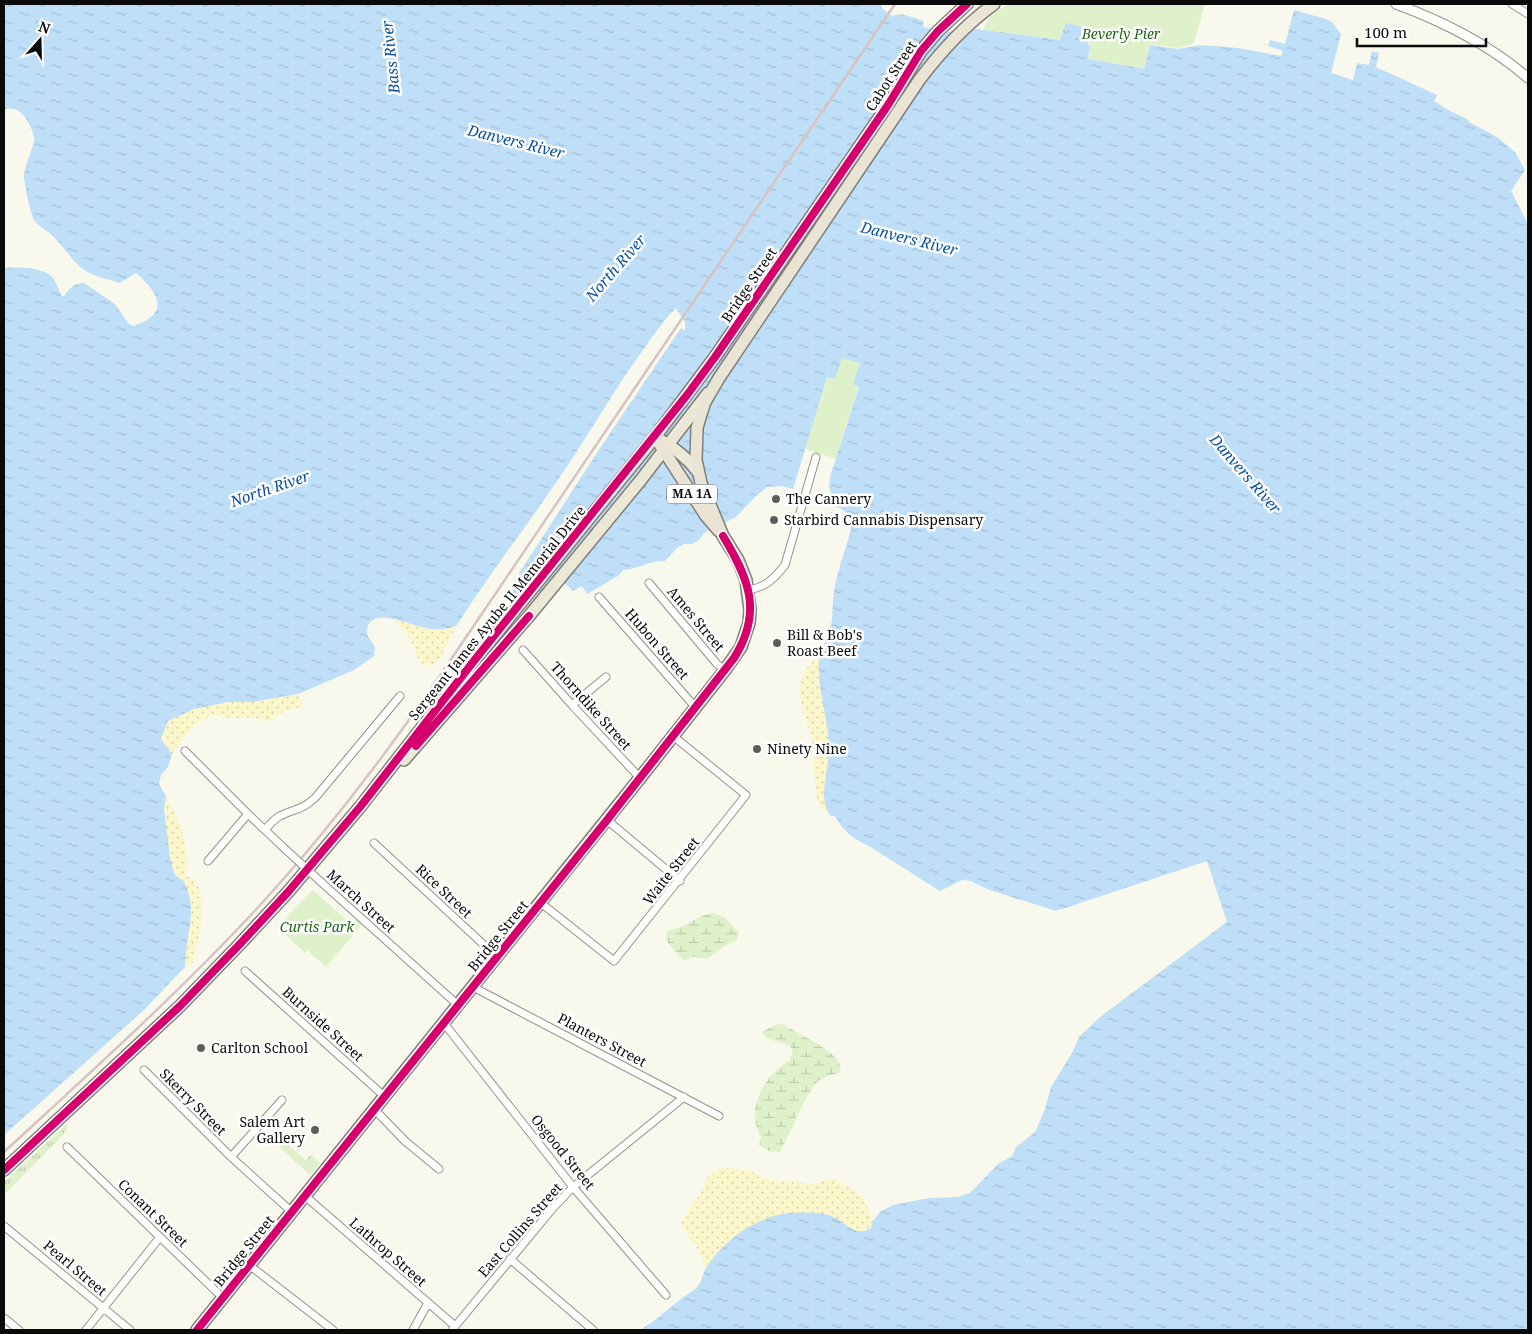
<svg xmlns="http://www.w3.org/2000/svg" width="1532" height="1334" viewBox="0 0 1532 1334" font-family="'Noto Serif',serif">
<style>
.grass{fill:url(#grass-tufts)}
.wetland{fill:url(#wetland-marsh)}
.sand{fill:url(#sand-dots)}
.park{fill:#def1ca}
.water{fill:url(#water-ripples)}
.lines{fill:none;stroke-linecap:round;stroke-linejoin:round}
.minor-casing{stroke:#92918c;stroke-width:9}
.tertiary-casing{stroke:#92918c;stroke-width:11}
.primary-casing{stroke:#7f7e7a;stroke-width:14}
.trunk-casing{stroke:#7f7e7a;stroke-width:14}
.minor{stroke:#fefefc;stroke-width:7}
.tertiary{stroke:#fefefc;stroke-width:9}
.primary{stroke:#ebe9d6;stroke-width:11}
.trunk{stroke:#eae4d4;stroke-width:11}
.rail{stroke:#d7c3c1;stroke-width:2.5}
.minor-bridge-casing{stroke:#92918c;stroke-width:9;stroke-linecap:butt}
.minor-bridge{stroke:#fefefc;stroke-width:7}
.cycleway-casing{stroke:#fff;stroke-width:11}
.cycleway{stroke:#d6006c;stroke-width:8}
.poi-dot{fill:#5e5d59;stroke:#fff;stroke-width:2}
.labels{text-anchor:middle;stroke-width:5;stroke-linejoin:round;paint-order:stroke}
.shield{fill:#fff;stroke:#545454;stroke-width:1}
.shield-label{font-size:12px;font-weight:bold;fill:#0a0a0a}
.park-label{font-size:14px;font-style:italic;fill:#1e6616;stroke:#fff}
.street-label{font-size:14px;fill:#0a0a0a;stroke:#fff}
.poi-label{font-size:14px;fill:#0a0a0a;stroke:#fff;text-anchor:start}
.water-label{font-size:15px;font-style:italic;fill:#0a51a5;stroke:#fff}
</style>
<defs>
<pattern id="grass-tufts" width="24" height="20" patternUnits="userSpaceOnUse" patternTransform="scale(1.25)"><rect width="24" height="20" fill="#def1ca"/><path d="M3 7l-1-3M5 7V3M7 7l1-3M15 17l-1-3M17 17v-4M19 17l1-3" fill="none" stroke="#bdcdac"/></pattern>
<pattern id="wetland-marsh" width="20" height="14" patternUnits="userSpaceOnUse" patternTransform="scale(1.25)"><rect width="20" height="14" fill="#def1ca"/><path d="M1 5h8M5 5V1M11 12h8M15 12V8" fill="none" stroke="#bdcdac"/></pattern>
<pattern id="sand-dots" width="8" height="8" patternUnits="userSpaceOnUse" patternTransform="scale(1.25)"><rect width="8" height="8" fill="#fcf7cb"/><path d="M2 2h.1M6 6h.1" fill="none" stroke="#d7d2ad" stroke-width="1.8" stroke-linecap="round"/></pattern>
<pattern id="water-ripples" width="26" height="14" patternUnits="userSpaceOnUse" patternTransform="scale(1.25)"><rect width="26" height="14" fill="#bfdef8"/><path d="M2 4q2-2 4 0t4 0M15 11q2-2 4 0t4 0" fill="none" stroke="#a3bdd3"/></pattern>
</defs>
<rect width="100%" height="100%" fill="#f9f8ed"/>
<path class="grass" d="M 69,1122 L 65,1132 L 60,1138 L 4,1195 L 4,1182 Z
M 282,1139 L 305,1160 L 311,1155 L 320,1163 L 310,1175 L 277,1145 Z"/>
<path class="wetland" d="M 713,913 L 724,917 L 739,933 L 736,941 L 726,945 L 707,959 L 693,957 L 685,960 L 682,959 L 668,943 L 666,937 L 668,930 C 685,929 696,915 713,913 Z
M 782,1024 C 796,1032 831,1049 839,1062 C 841,1066 841,1069 839,1073 L 828,1076 L 818,1081 L 812,1088 L 797,1115 L 795,1122 L 780,1152 L 769,1151 L 759,1145 L 761,1137 C 744,1108 766,1074 790,1060 L 793,1050 C 786,1038 768,1045 762,1032 L 774,1025 Z"/>
<path class="sand" d="M 394,619 C 413,624 438,635 457,625 L 439,660 L 433,665 L 424,665 L 418,659 L 411,641 Z
M 820,657 L 820,675 L 829,741 C 829,765 821,789 828,813 L 822,810 C 810,792 817,758 811,737 C 806,719 797,700 801,680 C 803,671 812,661 820,657 Z
M 298,694 L 303,706 L 281,713 L 270,721 L 256,718 L 230,718 L 211,715 L 194,726 L 172,754 L 161,739 L 168,721 L 193,709 L 228,702 L 253,702 Z
M 166,796 C 178,816 193,853 185,876 L 195,879 C 209,905 199,935 193,962 L 185,967 L 187,945 L 191,923 L 178,878 C 167,864 163,814 166,796 Z
M 721,1167 L 747,1170 L 770,1180 L 816,1184 L 829,1178 L 834,1179 L 858,1193 L 865,1201 L 873,1221 L 871,1228 L 866,1232 L 857,1232 L 847,1227 L 839,1220 L 819,1213 L 775,1216 L 744,1230 L 730,1240 L 717,1253 L 706,1268 L 696,1246 L 685,1233 L 681,1224 L 685,1214 L 700,1194 L 708,1176 Z"/>
<path class="park" d="M 1008,4 L 1205,4 L 1194,43 L 1179,48 L 1150,44 L 1144,69 L 1088,59 L 1091,29 L 1060,40 L 983,30 L 989,17 Z
M 842,357 L 860,363 L 853,384 L 859,386 L 836,459 L 805,449 L 827,377 Z
M 313,890 L 351,924 L 359,916 L 365,921 L 326,967 L 307,950 L 305,953 L 277,927 Z"/>
<path class="water" d="M 4,4 L 881,4 L 883,9 L 892,16 L 901,14 C 909,17 916,17 924,22 L 923,27 L 946,32 L 977,29 L 1060,40 L 1066,23 L 1091,29 L 1088,44 L 1090,45 L 1088,59 L 1144,69 L 1150,45 L 1178,49 L 1201,45 L 1238,48 L 1281,56 L 1283,51 L 1268,46 L 1270,40 L 1285,44 L 1294,10 L 1326,19 L 1332,22 L 1341,34 L 1331,73 L 1353,80 L 1357,63 L 1369,65 L 1372,51 L 1379,53 L 1376,67 L 1437,95 L 1434,101 L 1450,111 L 1467,119 L 1469,122 L 1497,137 L 1515,152 L 1525,170 L 1511,191 L 1528,224 L 1528,1330 L 640,1330 C 656,1321 668,1309 682,1298 C 687,1294 694,1291 698,1286 C 702,1281 703,1272 707,1266 C 723,1243 746,1224 774,1216 C 787,1212 818,1211 831,1216 C 846,1221 854,1239 871,1228 L 873,1221 L 880,1212 L 893,1205 L 929,1198 L 958,1197 L 970,1193 L 998,1164 L 1012,1156 L 1016,1147 L 1035,1132 L 1045,1109 L 1051,1087 L 1072,1053 L 1079,1037 L 1100,1017 L 1227,922 L 1207,861 L 1056,911 L 987,889 L 971,881 L 962,880 L 940,891 L 869,846 C 853,839 843,831 835,816 L 831,816 C 817,802 829,767 829,749 C 829,720 817,691 819,662 C 820,650 828,639 831,626 C 833,617 832,609 833,600 C 835,576 845,552 851,529 C 851,518 847,510 836,507 L 829,488 L 830,477 L 859,387 L 853,384 L 860,363 L 842,358 L 835,379 L 827,377 L 793,489 L 782,486 L 767,487 L 756,496 L 736,517 L 704,533 L 699,540 L 692,544 L 684,544 L 677,548 L 665,561 C 651,560 638,569 623,570 L 618,576 L 587,594 L 582,586 L 573,591 L 566,584 L 512,601 L 503,598 L 602,445 L 681,328 L 685,331 L 685,322 L 676,308 C 663,321 653,336 643,350 C 616,387 593,427 568,465 C 532,519 492,570 457,625 C 448,630 436,630 426,628 C 412,626 370,605 367,630 C 366,638 373,641 375,648 C 375,650 374,653 374,656 L 354,670 L 298,694 L 253,702 L 228,702 L 194,709 L 168,721 L 161,739 L 172,754 L 168,767 L 161,775 L 159,784 L 166,796 L 164,809 L 170,857 L 174,873 L 178,878 L 183,880 C 195,902 191,919 187,943 C 186,951 186,959 185,967 L 144,1010 L 4,1135 L 4,268 C 17,267 44,267 53,278 C 57,283 58,290 62,296 L 64,296 C 70,288 74,283 84,283 L 115,304 L 128,323 L 133,326 C 171,314 159,293 136,273 L 120,283 C 108,279 95,277 84,270 C 72,261 64,247 53,236 C 48,231 40,227 35,222 C 30,214 25,186 24,177 C 24,165 35,146 34,137 C 31,124 20,103 4,110 Z"/>
<g class="lines">
<g class="minor-casing">
<path id="minor" d="M 1512,4 L 1528,14
M 649,583 L 717,664 L 725,670
M 748,590 C 766,587 774,579 785,565 L 816,457
M 599,597 L 696,708
M 523,650 L 572,705 L 640,778
M 572,705 L 606,677
M 185,751 L 248,814 L 284,848
M 607,820 L 680,881
M 265,830 C 269,825 274,819 280,816 C 295,808 301,811 315,798 L 400,696
M 374,843 L 497,957
M 208,861 L 248,814
M 321,882 L 458,1005
M 541,903 L 614,961 L 746,795 L 673,736
M 245,971 L 384,1096
M 473,987 L 719,1116
M 443,1022 L 573,1187 L 666,1295
M 144,1070 L 231,1157 L 292,1212
M 374,1109 L 405,1141 L 439,1169
M 67,1147 L 223,1298
M 231,1157 L 282,1100
M 305,1196 L 455,1326
M 4,1226 L 130,1330
M 510,1259 L 593,1330
M 249,1265 L 333,1330
M 4,1318 L 19,1330
M 86,1330 L 160,1237
M 413,1330 L 428,1303
M 452,1330 L 553,1208 L 573,1187 L 684,1097"/>
</g>
<g class="tertiary-casing">
<path id="tertiary" d="M 1396,4 C 1442,21 1490,45 1528,78"/>
</g>
<g class="primary-casing">
<path id="primary" d="M 404,760 L 529,616 L 640,481 L 708,393
M 4,1170 L 180,1006 L 239,945 L 288,892 L 360,807 L 477,657 L 655,437 C 672,446 686,456 698,472"/>
</g>
<g class="trunk-casing">
<path id="trunk" d="M 719,531 L 706,516 L 655,437 L 715,357 L 888,105 L 921,51 L 938,31 L 967,4
M 197,1330 L 640,778 L 725,670 L 741,647 L 749,623 L 750,610 L 746,580 L 738,560 L 723,536 L 701,483 L 696,460 L 697,428 L 701,414 L 705,402 L 719,378 L 920,79 C 942,50 965,25 994,4"/>
</g>
<use href="#minor" class="minor"/>
<use href="#tertiary" class="tertiary"/>
<use href="#primary" class="primary"/>
<use href="#trunk" class="trunk"/>
<path class="rail" d="M 4,1152 C 92,1071 181,991 262,903 C 326,833 384,757 437,680 L 895,4"/>
<g class="minor-bridge-casing">
<path id="minor-bridge" d="M 284,848 L 321,882"/>
</g>
<use href="#minor-bridge" class="minor-bridge"/>
<g class="cycleway-casing">
<path id="cycleway" d="M 416,746 L 529,616
M 4,1170 L 180,1006 L 239,945 L 288,892 L 360,807 L 477,657 L 687,395 L 715,357 L 888,105 L 921,51 L 938,31 L 967,4
M 197,1330 L 607,820 L 734,658 C 763,612 749,579 723,536"/>
</g>
<use href="#cycleway" class="cycleway"/>
</g>
<g class="poi-dot">
<circle cx="776" cy="499" r="5"/>
<circle cx="774" cy="520" r="5"/>
<circle cx="777" cy="643" r="5"/>
<circle cx="757" cy="749" r="5"/>
<circle cx="201" cy="1048" r="5"/>
<circle cx="315" cy="1130" r="5"/>
</g>
<g class="labels">
<rect class="shield" x="667" y="484.5" width="50" height="19" rx="4"/>
<g class="shield-label">
<text x="692" y="498">MA 1A</text>
</g>
<g class="park-label">
<text x="1121" y="39">Beverly Pier</text>
<text x="317" y="932">Curtis Park</text>
</g>
<g class="street-label">
<text transform="translate(891 76) rotate(-57)" y="5">Cabot Street</text>
<text transform="translate(749 285) rotate(-56)" y="5">Bridge Street</text>
<text transform="translate(497 613) rotate(-51)" y="5">Sergeant James Ayube II Memorial Drive</text>
<text transform="translate(696 619) rotate(50)" y="5">Ames Street</text>
<text transform="translate(657 644) rotate(49)" y="5">Hubon Street</text>
<text transform="translate(591 706) rotate(48)" y="5">Thorndike Street</text>
<text transform="translate(671 871) rotate(-52)" y="5">Waite Street</text>
<text transform="translate(444 891) rotate(43)" y="5">Rice Street</text>
<text transform="translate(361 901) rotate(42)" y="5">March Street</text>
<text transform="translate(498 936) rotate(-51)" y="5">Bridge Street</text>
<text transform="translate(323 1024) rotate(42)" y="5">Burnside Street</text>
<text transform="translate(602 1040) rotate(28)" y="5">Planters Street</text>
<text transform="translate(193 1102) rotate(45)" y="5">Skerry Street</text>
<text transform="translate(563 1152) rotate(51)" y="5">Osgood Street</text>
<text transform="translate(153 1213) rotate(44)" y="5">Conant Street</text>
<text transform="translate(520 1230) rotate(-49)" y="5">East Collins Street</text>
<text transform="translate(244 1251) rotate(-51)" y="5">Bridge Street</text>
<text transform="translate(388 1252) rotate(41)" y="5">Lathrop Street</text>
<text transform="translate(75 1268) rotate(40)" y="5">Pearl Street</text>
</g>
<g class="poi-label">
<text x="786" y="504">The Cannery</text>
<text x="784" y="525">Starbird Cannabis Dispensary</text>
<text x="787" y="640">Bill &amp; Bob's<tspan x="787" dy="16">Roast Beef</tspan></text>
<text x="767" y="754">Ninety Nine</text>
<text x="211" y="1053">Carlton School</text>
<text x="305" y="1127" text-anchor="end">Salem Art<tspan x="305" dy="16">Gallery</tspan></text>
</g>
<g class="water-label">
<text transform="translate(391 57) rotate(-96)" y="5">Bass River</text>
<text transform="translate(516 142) rotate(14)" y="5">Danvers River</text>
<text transform="translate(909 239) rotate(14)" y="5">Danvers River</text>
<text transform="translate(616 268) rotate(-49)" y="5">North River</text>
<text transform="translate(1245 474) rotate(49)" y="5">Danvers River</text>
<text transform="translate(270 489) rotate(-19)" y="5">North River</text>
</g>
</g>
<rect width="1532" height="1334" fill="none" stroke="#0a0a0a" stroke-width="10"/>
<g transform="translate(40 40) rotate(20)" stroke="#ffffff" stroke-width="4" paint-order="stroke">
<path d="M0-4L9 19L0 12L-9 19Z" fill="#0a0a0a"/>
<text y="-8" font-size="14" font-weight="bold" text-anchor="middle" fill="#0a0a0a">N</text>
</g>
<path d="M1357 38v8h129v-8" fill="none" stroke="#0a0a0a" stroke-width="2.5"/>
<text x="1364" y="38" font-size="15" fill="#0a0a0a" stroke="#ffffff" stroke-width="4" paint-order="stroke">100 m</text>
</svg>
